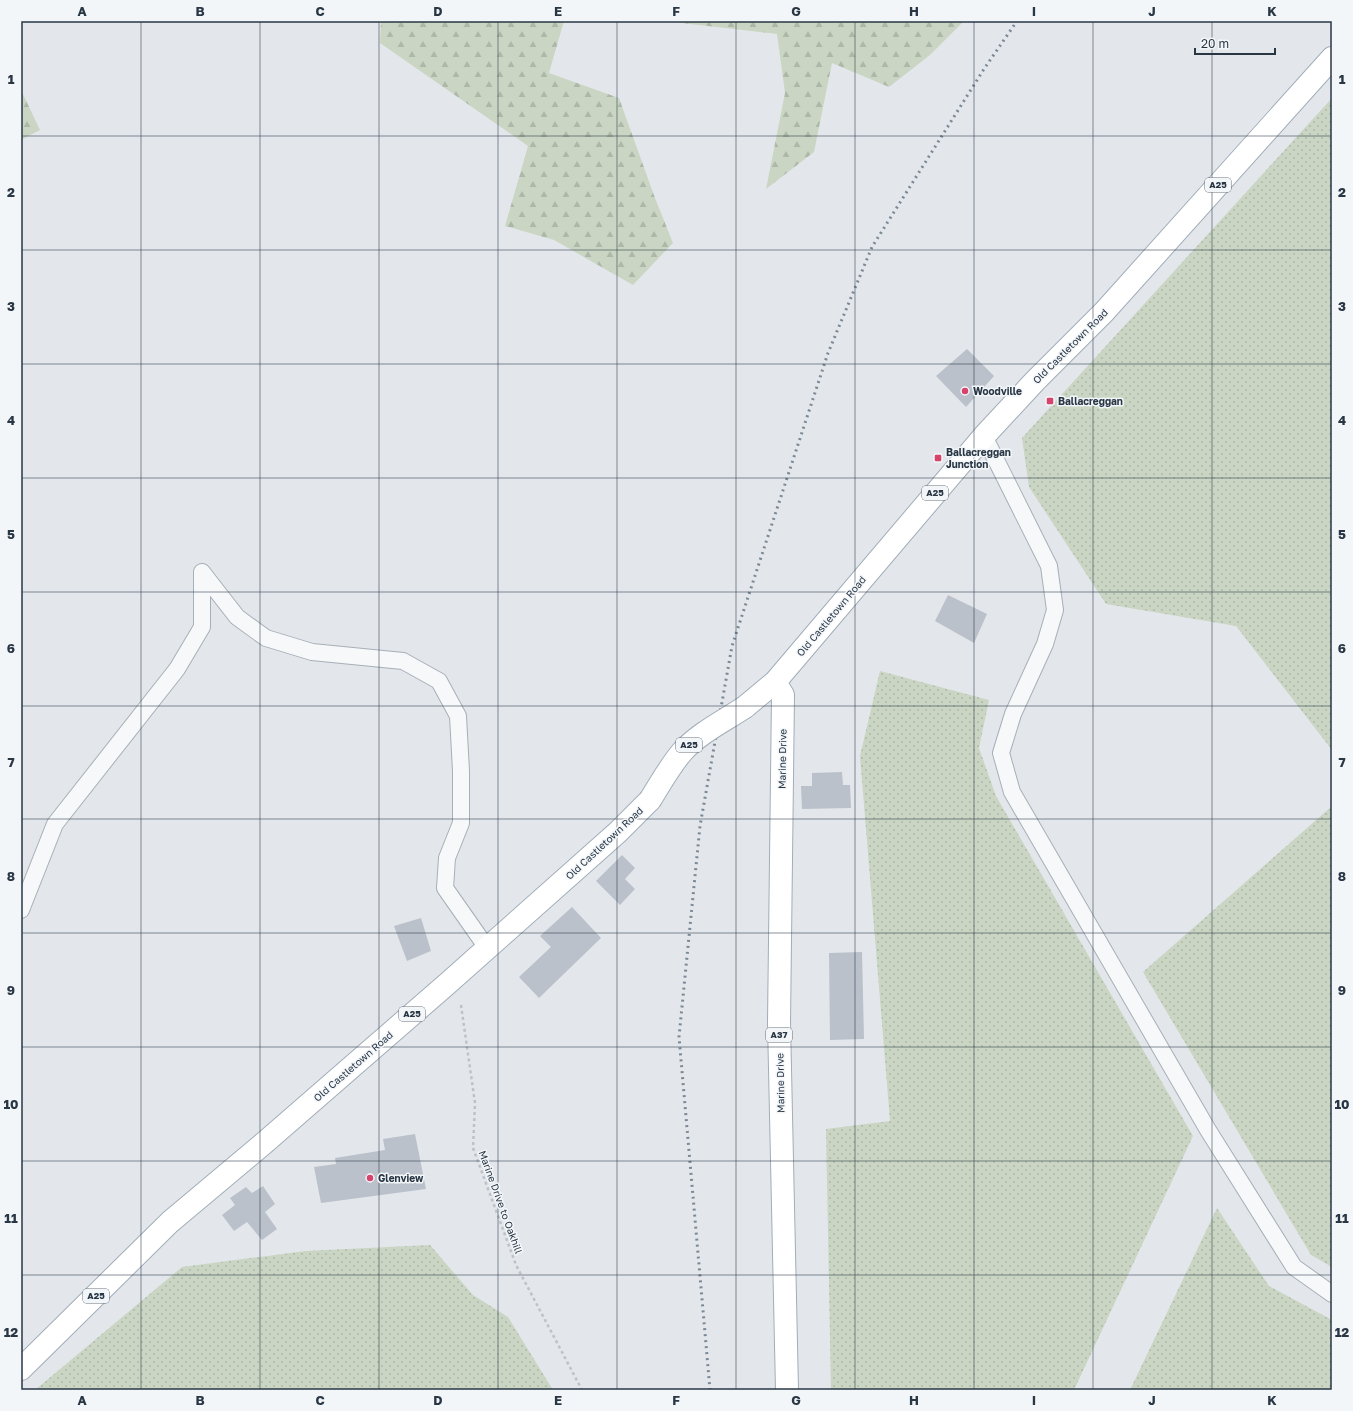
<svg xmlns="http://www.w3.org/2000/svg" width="1353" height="1411" viewBox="0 0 1353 1411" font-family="'Golos Text',sans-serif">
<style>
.grass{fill:url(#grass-dots)}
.forest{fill:url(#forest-firs)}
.building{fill:#bac1ca}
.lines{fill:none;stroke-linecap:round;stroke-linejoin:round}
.service-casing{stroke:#a7afb7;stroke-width:18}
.primary-casing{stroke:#a1adb8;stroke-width:24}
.path{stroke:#bdc2c7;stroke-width:2.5;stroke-dasharray:3 3;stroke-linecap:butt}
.service{stroke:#f6f8fa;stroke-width:16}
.primary{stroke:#fff;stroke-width:22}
.rail{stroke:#7b8996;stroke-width:3;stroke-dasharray:2 4;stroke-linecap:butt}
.primary-bridge-casing{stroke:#a1adb8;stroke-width:24;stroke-linecap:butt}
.primary-bridge{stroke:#fff;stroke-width:22}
.grid{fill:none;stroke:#293745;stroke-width:1;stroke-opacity:0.55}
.poi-dot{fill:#d6436b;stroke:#f3f6f9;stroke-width:1.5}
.labels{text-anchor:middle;stroke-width:3;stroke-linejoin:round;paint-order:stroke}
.shield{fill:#f3f6f9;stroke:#66707b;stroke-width:1}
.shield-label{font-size:9px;font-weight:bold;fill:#293745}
.street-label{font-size:10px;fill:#293745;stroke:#f3f6f9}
.poi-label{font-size:10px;font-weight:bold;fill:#293745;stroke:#f3f6f9;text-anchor:start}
.neatline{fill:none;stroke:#293745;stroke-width:1.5}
.grid-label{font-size:13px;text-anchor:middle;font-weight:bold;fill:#293745}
</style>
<defs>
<pattern id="grass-dots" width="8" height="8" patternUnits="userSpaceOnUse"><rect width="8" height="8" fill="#cad6c3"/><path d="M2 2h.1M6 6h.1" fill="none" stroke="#aeb8a9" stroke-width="1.8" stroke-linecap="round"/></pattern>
<pattern id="forest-firs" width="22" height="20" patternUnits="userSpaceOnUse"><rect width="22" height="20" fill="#cad6c3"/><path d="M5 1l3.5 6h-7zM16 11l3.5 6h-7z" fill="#aeb8a9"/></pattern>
</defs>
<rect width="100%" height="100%" fill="#e3e7ec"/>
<path class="grass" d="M 1332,98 L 1332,750 L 1236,626 L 1106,604 L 1029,487 L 1022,438 Z
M 880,671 L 989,700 L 979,748 L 996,796 L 1193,1136 L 1074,1390 L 831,1390 L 826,1129 L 890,1121 L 860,756 Z
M 1332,806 L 1332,1267 L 1311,1255 L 1143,972 Z
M 1217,1208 L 1269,1286 L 1332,1320 L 1332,1390 L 1130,1390 Z
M 430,1245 L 473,1295 L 508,1317 L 553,1390 L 35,1390 L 182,1267 L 305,1251 Z"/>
<path class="forest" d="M 381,21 L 564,21 L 549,73 L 619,98 L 655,198 L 673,243 L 633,285 L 554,240 L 505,226 L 528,146 L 380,43 Z
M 664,21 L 964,21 L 930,55 L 889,87 L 832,63 L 814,152 L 766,189 L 785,93 L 777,34 Z
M 21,90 L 40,130 L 21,140 Z"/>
<path class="building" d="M 967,349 L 994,376 L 966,407 L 936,376 Z
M 948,595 L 987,614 L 974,643 L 935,621 Z
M 842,772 L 843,785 L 850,785 L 851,808 L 802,809 L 801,786 L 812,786 L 812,773 Z
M 622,855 L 635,868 L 625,879 L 635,889 L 620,905 L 596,881 Z
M 572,907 L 601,938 L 539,998 L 519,977 L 551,947 L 540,936 Z
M 421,918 L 431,951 L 407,961 L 394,926 Z
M 862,952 L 864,1039 L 830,1040 L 829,953 Z
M 415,1134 L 426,1189 L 321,1203 L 314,1167 L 336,1164 L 335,1158 L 385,1150 L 383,1139 Z
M 263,1186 L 275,1204 L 265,1212 L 277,1229 L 262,1240 L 247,1222 L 234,1231 L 222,1215 L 235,1205 L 230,1198 L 246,1187 L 252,1193 Z"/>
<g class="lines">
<g class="service-casing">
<path id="service" d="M 984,436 L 1049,566 L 1055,610 L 1045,644 L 1013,714 L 1001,753 L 1012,792 L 1208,1130 L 1294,1267 L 1332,1294
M 202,572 L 237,617 L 266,638 L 312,652 L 403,661 L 439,681 L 458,716 L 461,771 L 461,823 L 447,858 L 445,888 L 487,948
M 21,910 L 55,824 L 177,669 L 202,627 L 202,572"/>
</g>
<g class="primary-casing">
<path id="primary" d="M 775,682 L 783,695 L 779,1023 L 787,1390
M 745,707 L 775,682 L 984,436 L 1035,381 L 1104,312 L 1332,58
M 21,1369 L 170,1222 L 263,1144 L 447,984 L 618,832 L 650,800"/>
</g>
<path class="path" d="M 461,1005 L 475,1103 L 473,1148 L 516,1265 L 582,1390"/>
<use href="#service" class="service"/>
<use href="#primary" class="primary"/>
<path class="rail" d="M 710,1390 L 679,1037 L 700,826 L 732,646 L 828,353 L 872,247 L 984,69 L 1017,21"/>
<g class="primary-bridge-casing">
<path id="primary-bridge" d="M 650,800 C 660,784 670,766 682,752 C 699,733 724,721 745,707"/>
</g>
<use href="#primary-bridge" class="primary-bridge"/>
</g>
<path class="grid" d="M 141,21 L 141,1390M 260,21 L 260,1390M 379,21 L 379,1390M 498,21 L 498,1390M 617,21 L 617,1390M 736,21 L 736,1390M 855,21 L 855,1390M 974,21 L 974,1390M 1093,21 L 1093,1390M 1212,21 L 1212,1390M 21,136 L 1332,136M 21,250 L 1332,250M 21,364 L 1332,364M 21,478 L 1332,478M 21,592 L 1332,592M 21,706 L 1332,706M 21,819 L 1332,819M 21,933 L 1332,933M 21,1047 L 1332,1047M 21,1161 L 1332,1161M 21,1275 L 1332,1275"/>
<g class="poi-dot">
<circle cx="965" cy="391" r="4"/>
<rect x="1046" y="397" width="8" height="8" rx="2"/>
<rect x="934" y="454" width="8" height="8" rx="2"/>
<circle cx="370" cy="1178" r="4"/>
</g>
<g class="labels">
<g class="shield">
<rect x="1205" y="178" width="26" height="14" rx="3"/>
<rect x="922" y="486" width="26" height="14" rx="3"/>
<rect x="676" y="738" width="26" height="14" rx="3"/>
<rect x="399" y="1007" width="26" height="14" rx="3"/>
<rect x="766" y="1028" width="26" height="14" rx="3"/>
<rect x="83" y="1289" width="26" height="14" rx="3"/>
</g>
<g class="shield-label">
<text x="1218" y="188">A25</text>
<text x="935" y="496">A25</text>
<text x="689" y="748">A25</text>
<text x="412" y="1017">A25</text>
<text x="779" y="1038">A37</text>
<text x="96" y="1299">A25</text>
</g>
<g class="street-label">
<text transform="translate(1070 346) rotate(-45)" y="4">Old Castletown Road</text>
<text transform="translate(831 616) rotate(-50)" y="4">Old Castletown Road</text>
<text transform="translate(782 759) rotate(-89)" y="4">Marine Drive</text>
<text transform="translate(604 843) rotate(-43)" y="4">Old Castletown Road</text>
<text transform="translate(353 1066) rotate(-41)" y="4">Old Castletown Road</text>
<text transform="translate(780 1083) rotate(-91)" y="4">Marine Drive</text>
<text transform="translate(501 1202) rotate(70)" y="4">Marine Drive to Oakhill</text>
</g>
<g class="poi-label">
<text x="973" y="395">Woodville</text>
<text x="1058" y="405">Ballacreggan</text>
<text x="946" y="456">Ballacreggan<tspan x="946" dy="12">Junction</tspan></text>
<text x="378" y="1182">Glenview</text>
</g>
</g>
<rect width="1353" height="1411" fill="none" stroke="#f3f6f9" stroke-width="44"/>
<path d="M1195 48v6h80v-6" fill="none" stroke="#293745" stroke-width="2"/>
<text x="1201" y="48" font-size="12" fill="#293745" stroke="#f3f6f9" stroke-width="3" paint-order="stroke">20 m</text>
<rect x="22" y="22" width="1309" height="1367" class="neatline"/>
<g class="grid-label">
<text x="82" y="16">A</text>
<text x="200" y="16">B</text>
<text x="320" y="16">C</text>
<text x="438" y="16">D</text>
<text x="558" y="16">E</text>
<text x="676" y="16">F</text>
<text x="796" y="16">G</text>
<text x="914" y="16">H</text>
<text x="1034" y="16">I</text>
<text x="1152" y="16">J</text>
<text x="1272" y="16">K</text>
<text x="11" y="84">1</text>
<text x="1342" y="84">1</text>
<text x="11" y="197">2</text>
<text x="1342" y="197">2</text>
<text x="11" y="311">3</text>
<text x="1342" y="311">3</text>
<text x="11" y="425">4</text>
<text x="1342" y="425">4</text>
<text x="11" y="539">5</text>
<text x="1342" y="539">5</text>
<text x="11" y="653">6</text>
<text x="1342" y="653">6</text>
<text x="11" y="767">7</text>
<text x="1342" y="767">7</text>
<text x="11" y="881">8</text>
<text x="1342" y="881">8</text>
<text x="11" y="995">9</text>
<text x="1342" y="995">9</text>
<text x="11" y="1109">10</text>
<text x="1342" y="1109">10</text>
<text x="11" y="1223">11</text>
<text x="1342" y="1223">11</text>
<text x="11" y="1337">12</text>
<text x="1342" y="1337">12</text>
<text x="82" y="1405">A</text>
<text x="200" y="1405">B</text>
<text x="320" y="1405">C</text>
<text x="438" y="1405">D</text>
<text x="558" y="1405">E</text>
<text x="676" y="1405">F</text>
<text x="796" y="1405">G</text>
<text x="914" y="1405">H</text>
<text x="1034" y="1405">I</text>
<text x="1152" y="1405">J</text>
<text x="1272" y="1405">K</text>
</g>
</svg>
